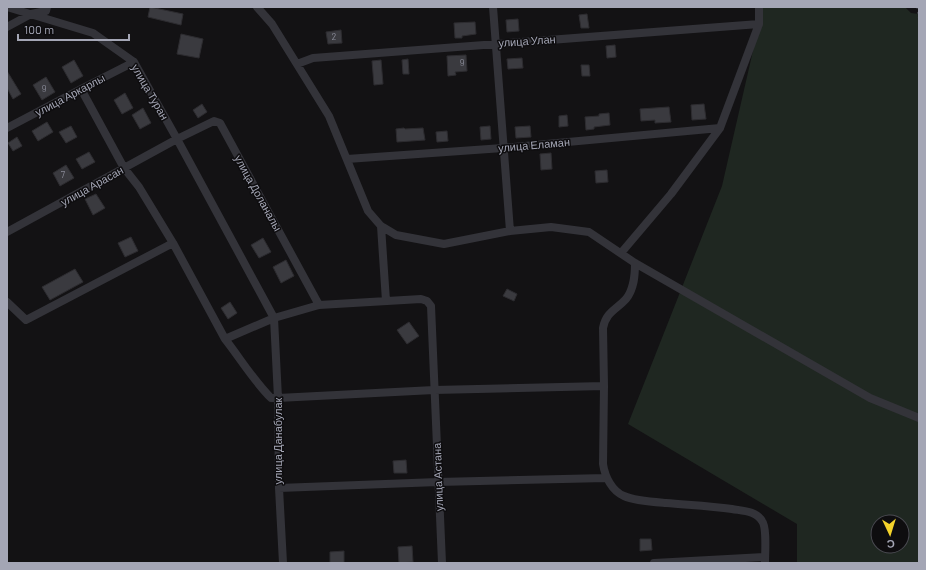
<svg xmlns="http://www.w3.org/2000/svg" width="926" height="570" viewBox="0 0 926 570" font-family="Barlow,sans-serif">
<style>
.green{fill:#1f2721;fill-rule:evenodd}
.building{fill:#3a3a3f;stroke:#2d2c30}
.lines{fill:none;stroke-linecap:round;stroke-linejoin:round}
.path{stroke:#393a40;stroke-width:1.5;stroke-dasharray:2 3;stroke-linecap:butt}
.minor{stroke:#333339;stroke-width:8}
.labels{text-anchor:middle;stroke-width:3;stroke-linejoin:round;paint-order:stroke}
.number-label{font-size:9px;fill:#8a8b98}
.street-label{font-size:11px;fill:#a4a6b5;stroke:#0e0d0f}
</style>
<rect width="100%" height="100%" fill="#131214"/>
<path class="green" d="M 763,7 L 905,7 L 911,13 L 919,14 L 919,563 L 797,563 L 797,524 L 628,424 L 722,186 ZM 878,522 L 902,522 L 902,546 L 878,546 Z"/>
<path class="building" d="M 150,7 L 183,14 L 181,25 L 148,17 Z
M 587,14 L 589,28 L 581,28 L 579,15 Z
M 518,19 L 519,31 L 507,32 L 506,20 Z
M 475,22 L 476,34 L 462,36 L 462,38 L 455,38 L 454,23 Z
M 341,30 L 342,43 L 328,44 L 326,32 Z
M 181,34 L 203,39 L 199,58 L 177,54 Z
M 615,45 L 616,57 L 607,58 L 606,46 Z
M 466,55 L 467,71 L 455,72 L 456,75 L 448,76 L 447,56 Z
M 522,58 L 523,68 L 508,69 L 507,59 Z
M 408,59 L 409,74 L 403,74 L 402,60 Z
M 74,60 L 83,76 L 71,83 L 62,67 Z
M 381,60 L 383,84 L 374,85 L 372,61 Z
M 581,65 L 589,65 L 590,76 L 582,76 Z
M 7,71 L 21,94 L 13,99 L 7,88 Z
M 46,77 L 55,92 L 42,100 L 33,85 Z
M 125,93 L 133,108 L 122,114 L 114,100 Z
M 202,104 L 207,112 L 198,118 L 193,110 Z
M 704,104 L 706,119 L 692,120 L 691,105 Z
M 669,107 L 671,122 L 655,123 L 655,120 L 641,121 L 640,109 Z
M 143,108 L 151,123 L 140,129 L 132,115 Z
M 609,113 L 610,125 L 594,127 L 594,129 L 586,130 L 585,117 L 599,116 L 599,114 Z
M 567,115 L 568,126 L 559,127 L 559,116 Z
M 47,122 L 53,132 L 38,141 L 32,131 Z
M 71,126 L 77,137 L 66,143 L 59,132 Z
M 490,126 L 491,139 L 481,140 L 480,127 Z
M 530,126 L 531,137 L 516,138 L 515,127 Z
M 404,128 L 405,129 L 423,128 L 425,140 L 397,142 L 396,129 Z
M 447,131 L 448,141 L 437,142 L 436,132 Z
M 17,137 L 22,146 L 13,151 L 8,143 Z
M 89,152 L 95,162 L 82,169 L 76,159 Z
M 551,153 L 552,169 L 541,170 L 540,154 Z
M 66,165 L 74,178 L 60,186 L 53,173 Z
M 607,170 L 608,182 L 596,183 L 595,171 Z
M 96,194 L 105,208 L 93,215 L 85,199 Z
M 131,237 L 138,251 L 125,257 L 118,243 Z
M 263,238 L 271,252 L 259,258 L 251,245 Z
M 286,260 L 294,276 L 281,283 L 273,267 Z
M 75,269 L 83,282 L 50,300 L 42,287 Z
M 507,289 L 517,294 L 514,301 L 503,296 Z
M 230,302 L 237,313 L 228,319 L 221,308 Z
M 409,322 L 419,336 L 407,344 L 397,330 Z
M 406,460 L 407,473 L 394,473 L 393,461 Z
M 640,539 L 651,539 L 652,550 L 640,551 Z
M 412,546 L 413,562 L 399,563 L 398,547 Z
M 344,551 L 344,563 L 330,563 L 330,552 Z"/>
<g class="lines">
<path class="path" d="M 917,7 L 919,20"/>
<path class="minor" d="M 7,7 L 93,33 L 134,62 L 177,139 L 274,318 L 278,398 L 279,488 L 283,563
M 257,7 L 272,24 L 329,116 L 368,211 L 381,226 L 396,235 L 444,244 L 510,231 L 551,227 L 589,232 L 635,263 L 870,398 L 919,418
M 493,7 L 510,231
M 7,27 L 31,14 L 46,11 L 47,7
M 297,64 L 313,58 L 759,24
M 81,89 L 124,168 L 139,187 L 173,243 L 225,339 L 274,318 L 319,305 L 421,299 L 427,301 L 431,306 L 442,563
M 7,128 L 81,89 L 134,62
M 347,159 L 503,148 L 720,128
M 381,226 L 386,301
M 7,232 L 177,139 L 214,121 L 220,123 L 319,305
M 621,253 L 671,194 L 720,128 L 759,24 L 759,7
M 635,263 C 635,276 634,289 626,299 C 616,310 606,312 603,328 L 604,386 L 603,464 C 605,477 612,491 624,496 C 635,501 653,502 666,503 C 688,505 710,506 732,509 C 743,511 756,511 762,521 C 767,527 765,554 765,563
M 7,302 L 26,320 L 173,243
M 225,339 C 240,358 253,380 271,398 L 278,398 L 434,390 L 604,386
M 279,488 L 438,482 L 606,478
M 654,563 L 765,557"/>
</g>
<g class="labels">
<g class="number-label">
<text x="334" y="40">2</text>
<text x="462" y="66">9</text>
<text x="44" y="92">9</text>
<text x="63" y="178">7</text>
</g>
<g class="street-label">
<text transform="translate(527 41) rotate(-4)" y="4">улица Улан</text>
<text transform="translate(150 92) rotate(60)" y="4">улица Туран</text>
<text transform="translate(70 95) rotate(-28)" y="4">улица Аркарлы</text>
<text transform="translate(534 145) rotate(-5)" y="4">улица Еламан</text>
<text transform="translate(92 186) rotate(-29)" y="4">улица Арасан</text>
<text transform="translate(258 193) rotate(61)" y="4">улица Доланалы</text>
<text transform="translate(278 441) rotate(-90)" y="4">улица Данабулак</text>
<text transform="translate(438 477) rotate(-92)" y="4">улица Астана</text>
</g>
</g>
<rect width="926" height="570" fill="none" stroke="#a4a6b5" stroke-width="16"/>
<g transform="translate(890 534) rotate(176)"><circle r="19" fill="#0e0d0f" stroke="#4a4a51"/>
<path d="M0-3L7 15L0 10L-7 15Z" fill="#f4d32b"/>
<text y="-6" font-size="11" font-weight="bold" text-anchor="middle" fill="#a4a6b5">С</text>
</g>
<path d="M18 34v6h111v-6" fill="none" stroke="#a4a6b5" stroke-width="2"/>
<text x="24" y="34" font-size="12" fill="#a4a6b5" stroke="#0e0d0f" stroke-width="3" paint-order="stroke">100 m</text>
</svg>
